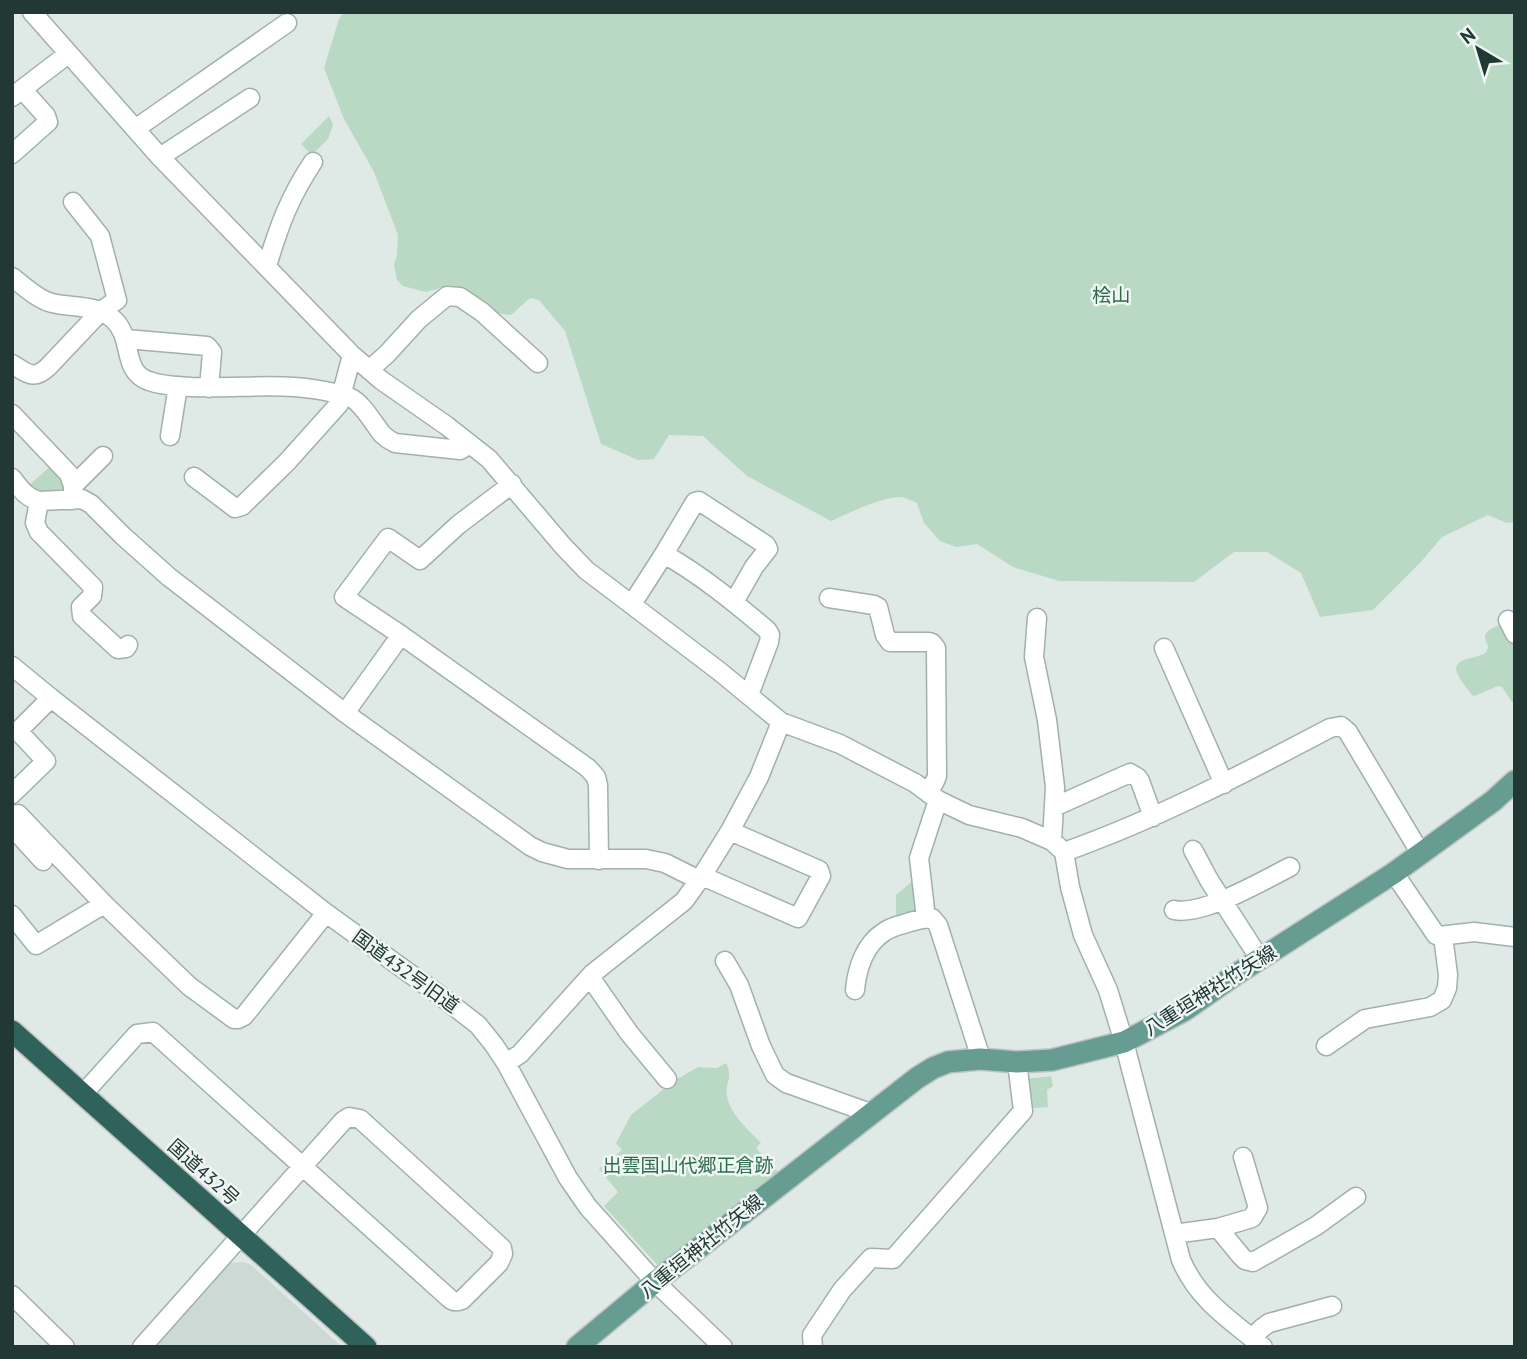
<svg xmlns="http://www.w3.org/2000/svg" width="1527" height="1359" viewBox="0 0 1527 1359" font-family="'PT Sans','Noto Sans JP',sans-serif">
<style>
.built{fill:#cdd9d5}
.green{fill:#b9d9c5}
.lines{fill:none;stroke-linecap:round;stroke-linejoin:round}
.minor-casing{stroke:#a2b0ad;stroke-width:21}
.major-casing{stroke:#bcc3c2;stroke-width:24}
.highway-casing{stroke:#bcc3c2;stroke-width:24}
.minor{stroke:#fff;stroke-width:18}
.major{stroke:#679c93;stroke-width:21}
.highway{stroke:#30625c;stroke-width:21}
.labels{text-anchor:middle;stroke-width:5;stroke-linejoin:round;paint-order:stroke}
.park-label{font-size:19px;fill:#2f6c4c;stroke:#eff6f3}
.street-label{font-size:19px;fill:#213834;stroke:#eff6f3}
</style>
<rect width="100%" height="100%" fill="#dfe9e6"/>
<path class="built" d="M 243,1262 L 250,1264 L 342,1347 L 153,1347 L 205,1287 L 229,1263 Z"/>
<path class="green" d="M 344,12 L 1515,12 L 1515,522 L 1507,523 L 1488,515 L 1442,537 L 1420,563 L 1373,610 L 1320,617 L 1301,573 L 1267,552 L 1234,552 L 1194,582 L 1059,581 L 1013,567 L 977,544 L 956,547 L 940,541 L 924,523 L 917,503 C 912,501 907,498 901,497 C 881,497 849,513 831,521 L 747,476 L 703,436 L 669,435 L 654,459 L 638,460 L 601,444 L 565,331 L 539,300 L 530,298 L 511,315 L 492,313 L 451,285 L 426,292 L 403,286 L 397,280 L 394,265 L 397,255 L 398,235 L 374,172 L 344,119 L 324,68 L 339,19 Z
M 329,116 L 333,125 L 328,139 L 312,155 L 301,144 Z
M 53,464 L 65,480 L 65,490 L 60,494 L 40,494 L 28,486 Z
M 1503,624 L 1515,639 L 1515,703 L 1512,702 L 1502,687 L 1498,686 L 1474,696 L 1472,695 C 1468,689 1461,682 1458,675 C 1449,657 1478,659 1485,653 C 1487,651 1487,649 1488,648 C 1488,644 1486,642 1485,638 C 1484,630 1497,626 1503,624 Z
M 915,879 L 919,910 L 914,916 L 896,918 L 896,895 Z
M 726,1063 C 734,1079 724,1083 727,1096 C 731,1116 748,1129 761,1143 L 756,1148 L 781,1175 L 661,1269 L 604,1206 L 618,1192 L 599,1169 L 622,1150 L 616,1143 L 631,1115 L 674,1081 L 698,1067 L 717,1068 Z
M 1051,1076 L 1053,1086 L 1047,1090 L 1048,1107 L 1034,1108 L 1028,1099 L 1025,1079 Z"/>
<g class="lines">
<g class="minor-casing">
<path id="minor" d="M 32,12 L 160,157 L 352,355 L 381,380 L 447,426 L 489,459 L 563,546 L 586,570 L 719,671 L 781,722 L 840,744 L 915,783 L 938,800 L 969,815 L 1022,828 L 1052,841 L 1064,852 L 1070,887 L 1083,935 L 1108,990 L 1124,1042 L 1181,1260 C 1199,1301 1229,1319 1263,1347
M 12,97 L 68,54
M 135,129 L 287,23
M 12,154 L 48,122 L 46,116 L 22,89
M 160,157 L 250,98
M 267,266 C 279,226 289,198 313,162
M 12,277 C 24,286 38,300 52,303 C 73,308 96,304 113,319 C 134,337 121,372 149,381 C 162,386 177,386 191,387 C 236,389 282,382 325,391 C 333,393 344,394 351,398 C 361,402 375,425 382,434 L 388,439 L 395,443 L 460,450 L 470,444
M 126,339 L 207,346 L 212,352 L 209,388
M 12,364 C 27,373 33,381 48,367 L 101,311 L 117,300 L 100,236 L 73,202
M 369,370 L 387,354 L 419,319 L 447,296 L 460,297 L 482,312 L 538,363
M 12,414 L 69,474 L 73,486 L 73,500
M 170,436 L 178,386
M 194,477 L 235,508 L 242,506 L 287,462 L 339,404 L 352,355
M 12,478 C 20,488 26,498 39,501 L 82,499 L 91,504 L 123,536 L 169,577 L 345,713 L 530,846 L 542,852 L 568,859 L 646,859 L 665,863 L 699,880
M 73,486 L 103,456
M 39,501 L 35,523 L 39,532 L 93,587 L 92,596 L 81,607 L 82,616 L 118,649 L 126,648 L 128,645
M 664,554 L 695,502 L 699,501 L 766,545 L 768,549 L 754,567 L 734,602
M 829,598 L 874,605 L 878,607 L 885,635 L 890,642 L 929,642 L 932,643 L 936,648 L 937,776 L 935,781 L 928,793
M 632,604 L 664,554 C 701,575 734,602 767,630 L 770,635 L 769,642 L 749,695
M 1037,618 L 1034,657 L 1047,720 L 1055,787 L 1052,841
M 1508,620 L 1515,634
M 401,635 L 344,597 L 388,538 L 420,560 L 458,525 L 512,484
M 1164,648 L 1224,784
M 12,666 L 51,698 L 326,913 L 438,994 L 478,1025 L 494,1045 L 506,1063 L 568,1178 L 588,1207 L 655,1282 L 723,1347
M 345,713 L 401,635 L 588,768 L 596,777 L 598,785 L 599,860
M 12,794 L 46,761 L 18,731 L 51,698
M 1054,807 L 1130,773 L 1137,777 L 1140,781 L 1153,817
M 12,827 L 43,861
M 1193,850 L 1209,880 L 1260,959
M 1064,852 C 1157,819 1243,774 1330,728 L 1341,726 L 1348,732 L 1421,854
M 1394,873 L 1436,935 L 1439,936 L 1474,932 L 1515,937
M 702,876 L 798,918 L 821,876 L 819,870 L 730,831
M 104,904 L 189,986 L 234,1019 L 238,1019 L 244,1016 L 326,913
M 1174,910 C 1203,916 1262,881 1290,867
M 12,915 L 36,945 L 104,904 L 18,814
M 926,918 L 919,858 L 938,800
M 725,961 L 739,985 L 761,1046 L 775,1075 L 786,1083 L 870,1113
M 590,977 L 629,1033 L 667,1079
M 855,990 C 857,968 865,944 884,932 C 892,926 902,925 910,922 C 918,920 924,918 932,918 L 938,925 L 978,1049 L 980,1059
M 1326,1046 L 1365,1019 L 1430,1007 L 1442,1000 L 1447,988 L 1448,975 L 1443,936
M 506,1063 L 520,1054 L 592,974 L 684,901 L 702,876 L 730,831 L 759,777 L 781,722
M 83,1094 L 137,1034 L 153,1032 L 449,1298 C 453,1302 457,1302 462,1300 L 499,1263 L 503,1254 L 502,1248 L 360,1119 L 349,1117 L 343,1121 L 142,1347
M 1218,1228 L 1241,1256 L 1245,1260 L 1253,1262 L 1316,1226 L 1356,1197
M 1174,1234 L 1218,1228 L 1252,1218 L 1258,1208 L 1243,1157
M 12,1295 L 65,1347
M 1252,1338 L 1262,1328 L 1269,1323 L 1332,1306
M 813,1347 L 812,1335 L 842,1290 L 871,1258 L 893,1259 L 1023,1111 L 1017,1062"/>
</g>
<g class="major-casing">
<path id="major" d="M 577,1347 L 655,1282 L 917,1078 L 933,1068 L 948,1062 L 980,1059 L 1017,1062 L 1052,1060 L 1124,1042 L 1185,1010 L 1235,975 L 1394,873 L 1493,801 L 1515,781"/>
</g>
<g class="highway-casing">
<path id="highway" d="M 12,1031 L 366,1347"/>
</g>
<use href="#minor" class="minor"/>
<use href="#major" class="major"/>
<use href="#highway" class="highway"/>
</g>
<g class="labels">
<g class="park-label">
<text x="1111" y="302">桧山</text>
<text x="688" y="1172">出雲国山代郷正倉跡</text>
</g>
<g class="street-label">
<text transform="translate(406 971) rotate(36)" y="7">国道432号旧道</text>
<text transform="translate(1210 990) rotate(-32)" y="7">八重垣神社竹矢線</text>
<text transform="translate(204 1172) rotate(42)" y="7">国道432号</text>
<text transform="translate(701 1246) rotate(-39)" y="7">八重垣神社竹矢線</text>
</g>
</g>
<rect width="1527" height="1359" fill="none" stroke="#213834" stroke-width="28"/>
<g transform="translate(1478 49) rotate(322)" stroke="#eff6f3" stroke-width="5" paint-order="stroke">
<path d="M0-5L12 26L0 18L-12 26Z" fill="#213834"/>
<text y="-10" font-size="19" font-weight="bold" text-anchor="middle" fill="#213834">N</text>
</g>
</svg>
